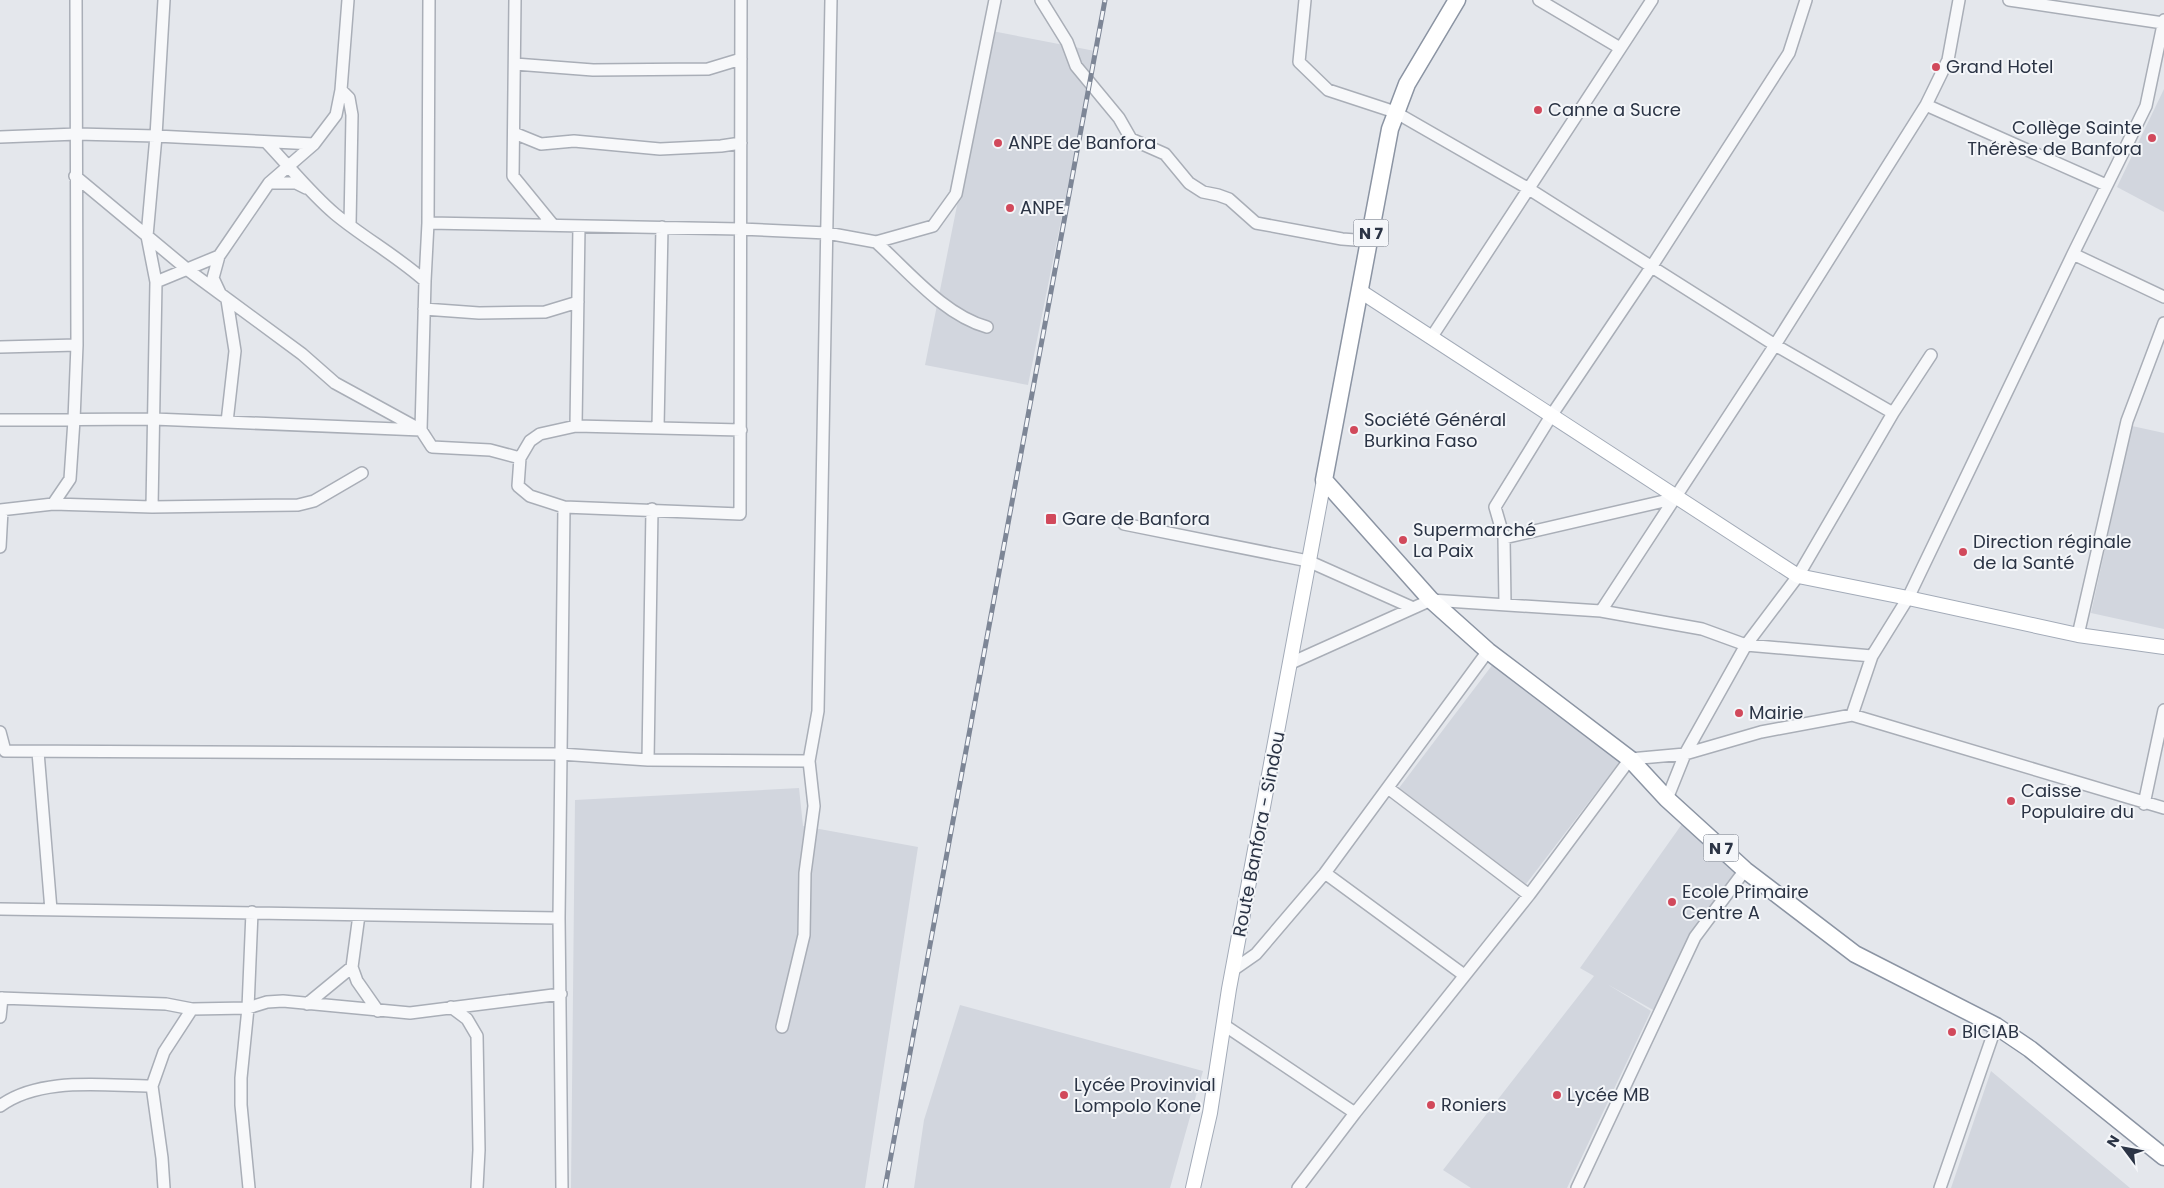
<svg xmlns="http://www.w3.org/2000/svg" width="2164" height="1188" viewBox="0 0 2164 1188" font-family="Poppins,sans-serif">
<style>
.built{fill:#d2d6de}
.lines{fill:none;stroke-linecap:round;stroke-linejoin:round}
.minor-casing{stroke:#a9aeb7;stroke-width:14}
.major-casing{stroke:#a3abb8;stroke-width:16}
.highway-casing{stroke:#8b94a3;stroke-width:19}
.minor{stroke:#f7f8fa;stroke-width:11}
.major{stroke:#fff;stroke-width:14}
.highway{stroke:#fff;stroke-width:16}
.rail-casing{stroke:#7d8696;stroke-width:5}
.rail{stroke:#f4f6f9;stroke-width:3;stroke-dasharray:9;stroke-linecap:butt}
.poi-dot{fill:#d1495b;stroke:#f4f6f9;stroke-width:2}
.labels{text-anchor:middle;stroke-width:4;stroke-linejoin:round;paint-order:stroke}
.shield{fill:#f4f6f9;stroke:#676e7b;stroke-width:1}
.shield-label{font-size:16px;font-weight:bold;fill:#2b3445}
.poi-label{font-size:18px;fill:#2b3445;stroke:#f4f6f9;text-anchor:start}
.street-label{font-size:18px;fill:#2b3445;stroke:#f4f6f9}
</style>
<rect width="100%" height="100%" fill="#e4e7ec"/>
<path class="built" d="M 992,31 L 1095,51 L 1028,385 L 925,365 Z
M 2164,89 L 2164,212 L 2117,187 Z
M 2132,426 L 2164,433 L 2164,629 L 2091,613 Z
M 1493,664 L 1621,760 L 1526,884 L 1399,788 Z
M 799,788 L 803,826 L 918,847 L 865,1188 L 571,1188 L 575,800 Z
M 1682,824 L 1738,874 L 1655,1011 L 1607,984 L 1651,1011 L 1567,1188 L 1471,1188 L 1443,1170 L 1594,976 L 1580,968 Z
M 960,1005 L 1203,1071 L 1170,1188 L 914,1188 L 924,1120 Z
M 1991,1071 L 2130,1188 L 1951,1188 Z"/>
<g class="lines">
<g class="minor-casing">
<path id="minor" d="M 515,0 L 513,176 L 553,225
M 1041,0 L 1067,42 L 1076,66 L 1119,118 L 1131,139 L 1165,154 L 1189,183 L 1203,192 L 1218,195 L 1229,199 L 1256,223 L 1342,239 L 1369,241
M 1305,0 L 1299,62 L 1328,90 L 1395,112 L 1529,189 L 1775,345 L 1893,413
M 1539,0 L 1620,48
M 2009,0 L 2163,23
M 515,64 L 593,70 L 708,69 L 741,59
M 341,90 L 349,98 L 352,115 L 350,225
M 1926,105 L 2106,185
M 514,133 L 541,144 L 574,141 L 660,149 L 721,146 L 741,143
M 0,137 L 77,134 L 156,136 L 314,144
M 266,142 C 289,166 310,193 335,214 C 364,238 397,256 425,281
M 75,176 L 188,270 L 302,354 L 335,383 L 421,430 L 432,447 L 490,450 L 520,458 L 518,486 L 530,496 L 564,507 L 740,514 L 741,0
M 269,183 L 296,183 L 306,188
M 428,223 L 740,229 L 827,233 L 876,242 L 933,226 L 956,194 L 995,0
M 579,226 L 576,426 L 741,430
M 876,242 C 909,272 944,315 987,327
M 2073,254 L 2164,297
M 219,256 L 213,278 L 220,293
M 156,282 L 219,256 L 269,183 L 314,144 L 336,115 L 341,90 L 348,0
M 424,309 L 479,313 L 545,312 L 578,302
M 1431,338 L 1652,0
M 0,347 L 77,345
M 0,420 L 154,419 L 421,430 L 425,281 L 428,223 L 429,0
M 227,422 L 235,351 L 227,300
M 658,427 L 662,227
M 520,458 L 530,441 L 540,434 L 576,426
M 53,504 L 70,479 L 74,420 L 77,345 L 76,0
M 152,507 L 156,282 L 147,236 L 156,136 L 164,0
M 0,510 L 53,504 L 152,507 L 298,505 L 314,501 L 362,473
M 1124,524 L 1308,561 L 1411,607
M 1504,538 L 1677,498
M 0,547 L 2,510
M 1505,604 L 1504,538 L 1495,507 L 1551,416 L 1652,266 L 1789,53 L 1806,0
M 1601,611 L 1775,345 L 1926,105 L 1948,60 L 1959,0
M 2078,635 L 2127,421 L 2164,323
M 1291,663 L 1431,600 L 1601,611 L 1702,629 L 1746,645 L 1872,656
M 1852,715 L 1872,656 L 1908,598 L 2073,254 L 2146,106 L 2164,20
M 0,732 L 5,751 L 560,754 L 648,760 L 809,761
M 38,752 L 51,910
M 648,760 L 652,509
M 1388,788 L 1529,895
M 1667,799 L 1685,754 L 1746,645 L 1798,576 L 1893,413 L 1931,355
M 2144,804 L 2164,710
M 1325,873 L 1464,975
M 0,909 L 559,918
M 359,915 L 352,967 L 357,981 L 378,1011
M 1233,970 L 1256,954 L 1325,873 L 1488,651
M 0,998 L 166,1004 L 192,1009 L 248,1008 L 267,1002 L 283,1001 L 410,1013 L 561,994
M 307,1004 L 352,967
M 451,1007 L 467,1019 L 477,1036 L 479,1150 L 477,1188
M 0,1017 L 2,998
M 1224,1025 L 1355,1113
M 782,1027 L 804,935 L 805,873 L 814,806 L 809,761 L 818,711 L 831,0
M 152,1086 L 162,1158 L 164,1188
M 0,1106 C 41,1076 104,1086 152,1086 L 164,1052 L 192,1009
M 249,1188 L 241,1105 L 241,1078 L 248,1008 L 252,912
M 562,1188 L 559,918 L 564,507
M 1298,1188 L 1355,1113 L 1529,895 L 1630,759 L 1685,754 L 1761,732 L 1852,715 L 2164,808
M 1577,1188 L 1695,937 L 1745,870
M 1940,1188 L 1996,1026"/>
</g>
<g class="major-casing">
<path id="major" d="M 1360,291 L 1798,576 L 1908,598 L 2078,635 L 2164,647
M 1193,1188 L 1210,1113 L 1229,989 L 1324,480"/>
</g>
<g class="highway-casing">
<path id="highway" d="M 1457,0 L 1407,84 L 1390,129 L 1324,480 L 1431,600 L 1488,651 L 1630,759 L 1667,799 L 1745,870 L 1855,954 L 1996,1026 L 2030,1049 L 2164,1157"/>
</g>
<use href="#minor" class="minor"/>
<use href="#major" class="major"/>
<use href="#highway" class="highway"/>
<g class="rail-casing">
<path id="rail" d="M 885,1188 L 1105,0"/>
</g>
<use href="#rail" class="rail"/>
</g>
<g class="poi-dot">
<circle cx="1936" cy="67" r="5"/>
<circle cx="1538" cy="110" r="5"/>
<circle cx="2152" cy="138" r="5"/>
<circle cx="998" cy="143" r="5"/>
<circle cx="1010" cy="208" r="5"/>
<circle cx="1354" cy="430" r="5"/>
<rect x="1045" y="513" width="12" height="12" rx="2.5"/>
<circle cx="1403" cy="540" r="5"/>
<circle cx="1963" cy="552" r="5"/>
<circle cx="1739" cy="713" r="5"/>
<circle cx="2011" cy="801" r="5"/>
<circle cx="1672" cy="902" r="5"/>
<circle cx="1952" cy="1032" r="5"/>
<circle cx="1064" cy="1095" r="5"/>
<circle cx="1557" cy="1095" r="5"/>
<circle cx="1431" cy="1105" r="5"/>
</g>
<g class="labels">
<g class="shield">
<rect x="1353.5" y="219.5" width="35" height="27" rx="4"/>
<rect x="1703.5" y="834.5" width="35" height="27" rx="4"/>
</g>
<g class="shield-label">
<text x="1371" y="239">N 7</text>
<text x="1721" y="854">N 7</text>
</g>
<g class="poi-label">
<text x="1946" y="73">Grand Hotel</text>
<text x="1548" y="116">Canne a Sucre</text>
<text x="2142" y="134" text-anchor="end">Collège Sainte<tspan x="2142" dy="21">Thérèse de Banfora</tspan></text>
<text x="1008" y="149">ANPE de Banfora</text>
<text x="1020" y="214">ANPE</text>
<text x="1364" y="426">Société Général<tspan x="1364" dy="21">Burkina Faso</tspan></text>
<text x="1062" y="525">Gare de Banfora</text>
<text x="1413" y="536">Supermarché<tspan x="1413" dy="21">La Paix</tspan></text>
<text x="1973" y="548">Direction réginale<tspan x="1973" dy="21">de la Santé</tspan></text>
<text x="1749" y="719">Mairie</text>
<text x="2021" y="797">Caisse<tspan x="2021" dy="21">Populaire du</tspan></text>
<text x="1682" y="898">Ecole Primaire<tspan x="1682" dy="21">Centre A</tspan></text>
<text x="1962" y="1038">BICIAB</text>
<text x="1074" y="1091">Lycée Provinvial<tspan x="1074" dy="21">Lompolo Kone</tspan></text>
<text x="1567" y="1101">Lycée MB</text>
<text x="1441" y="1111">Roniers</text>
</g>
<g class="street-label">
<text transform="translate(1259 834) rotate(-79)" y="6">Route Banfora - Sindou</text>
</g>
</g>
<g transform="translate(2124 1148) rotate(302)" stroke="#f4f6f9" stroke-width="4" paint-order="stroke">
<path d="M0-4L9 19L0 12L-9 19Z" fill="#2b3445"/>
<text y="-8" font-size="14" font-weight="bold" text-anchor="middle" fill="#2b3445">N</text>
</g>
</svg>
